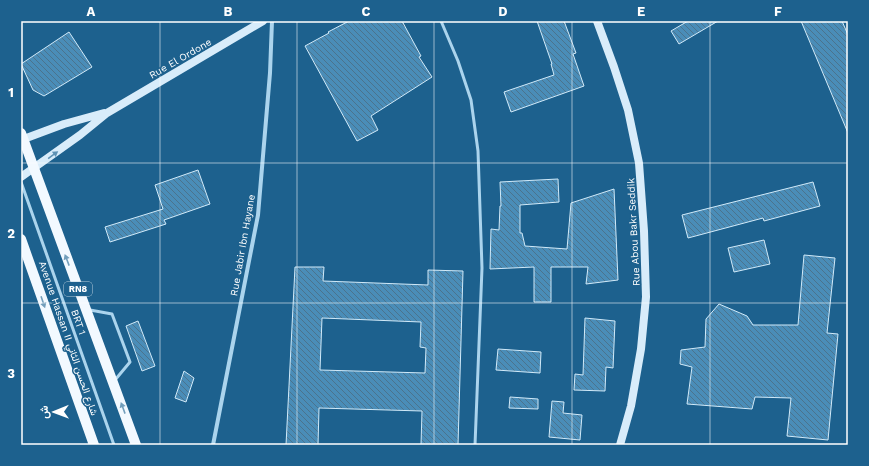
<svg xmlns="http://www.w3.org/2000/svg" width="869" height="466" viewBox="0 0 869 466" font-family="'Work Sans',Vazirmatn,sans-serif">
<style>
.building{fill:url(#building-back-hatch);stroke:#d1eaf9;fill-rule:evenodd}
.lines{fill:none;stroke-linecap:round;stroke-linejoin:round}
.lane{stroke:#abd4ed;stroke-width:3}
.street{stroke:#abd4ed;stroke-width:4}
.secondary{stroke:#d8ecfa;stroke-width:8}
.primary{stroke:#f2f9ff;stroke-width:10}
.oneway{fill:#5e92b4}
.oneway2{fill:#729ebb}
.grid{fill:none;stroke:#fff;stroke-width:1;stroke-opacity:0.55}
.labels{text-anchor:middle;stroke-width:3;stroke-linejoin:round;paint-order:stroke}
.shield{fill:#1d618e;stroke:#bbd0dd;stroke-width:1}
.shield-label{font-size:9px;font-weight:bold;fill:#fff}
.street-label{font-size:10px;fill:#fff;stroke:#1d618e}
.neatline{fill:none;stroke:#fff;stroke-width:1.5}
.grid-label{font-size:13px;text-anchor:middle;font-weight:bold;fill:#fff}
</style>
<defs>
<pattern id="building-back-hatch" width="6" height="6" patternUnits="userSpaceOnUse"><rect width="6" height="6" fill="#4a8db8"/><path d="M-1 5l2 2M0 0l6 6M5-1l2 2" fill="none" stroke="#4b738d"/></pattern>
</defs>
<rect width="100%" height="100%" fill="#1d618e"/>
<path class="building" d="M 349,21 L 402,21 L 421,56 L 419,57 L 432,77 L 371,116 L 378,130 L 357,141 L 305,46 L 329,33 L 328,32 Z
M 537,21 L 564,21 L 576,53 L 573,54 L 584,86 L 511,112 L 504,92 L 554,75 L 551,64 L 552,64 Z
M 688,21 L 718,21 L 679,44 L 671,31 Z
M 801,21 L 842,21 L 848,35 L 848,133 Z
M 69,32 L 92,67 L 44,96 L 33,90 L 21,64 Z
M 198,170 L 210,204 L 164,220 L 166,224 L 110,242 L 105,227 L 163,209 L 155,185 Z
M 558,179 L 559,202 L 520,205 L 520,233 L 522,233 L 525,246 L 567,249 L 571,203 L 614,189 L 618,280 L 586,284 L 588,267 L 551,267 L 551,302 L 534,302 L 534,267 L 490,269 L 491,229 L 499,230 L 500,206 L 501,206 L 500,182 Z
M 813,182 L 820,206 L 764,221 L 763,218 L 688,238 L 682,215 Z
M 764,240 L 770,264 L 734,272 L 728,248 Z
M 804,255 L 835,258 L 827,333 L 838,334 L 828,440 L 787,436 L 791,398 L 755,397 L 752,409 L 687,404 L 692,367 L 680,364 L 681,350 L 705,347 L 706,319 L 719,304 L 747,316 L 753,325 L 798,325 Z
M 295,267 L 324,267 L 323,281 L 428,285 L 428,270 L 463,271 L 458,445 L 421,445 L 422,411 L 319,408 L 318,445 L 286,445 ZM 322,318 L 421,322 L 420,347 L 426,348 L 425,373 L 320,370 Z
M 585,318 L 615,321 L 613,368 L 606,367 L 605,391 L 574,390 L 575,374 L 583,375 Z
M 138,321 L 155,366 L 142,371 L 126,326 Z
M 498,349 L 541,352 L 540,373 L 496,370 Z
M 184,371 L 194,378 L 186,402 L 175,398 Z
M 510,397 L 538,399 L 538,409 L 509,408 Z
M 552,401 L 564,402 L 563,413 L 582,415 L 580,440 L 549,437 Z"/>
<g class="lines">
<path class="lane" d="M 441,21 L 458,61 L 471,100 L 478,151 L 482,268 L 475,445
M 21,182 L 114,445
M 90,310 L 112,314 L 130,362 L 115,380"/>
<path class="street" d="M 213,445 L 258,215 L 270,73 L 272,21"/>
<path class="secondary" d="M 597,21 L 614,67 L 628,110 L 639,163 L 644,231 L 646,297 L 641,349 L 631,406 L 620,445
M 21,140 L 64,124 L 104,113
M 21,177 L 80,135 L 107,113 L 263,21"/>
<path class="primary" d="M 21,133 L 136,445
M 21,239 L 94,445"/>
</g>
<defs><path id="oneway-solid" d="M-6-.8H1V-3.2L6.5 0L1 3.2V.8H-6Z"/></defs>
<use class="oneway" href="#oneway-solid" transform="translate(53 155) rotate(-36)"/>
<g class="oneway2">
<use href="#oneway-solid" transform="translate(67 260) rotate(-111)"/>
<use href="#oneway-solid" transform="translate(43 302) rotate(71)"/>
<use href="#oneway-solid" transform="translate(123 408) rotate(-110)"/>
</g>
<path class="grid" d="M 160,21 L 160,445M 297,21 L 297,445M 434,21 L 434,445M 572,21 L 572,445M 710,21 L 710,445M 21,163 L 848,163M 21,303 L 848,303"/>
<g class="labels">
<rect class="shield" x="64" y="282" width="28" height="14" rx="3"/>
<g class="shield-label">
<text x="78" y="292">RN8</text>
</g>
<g class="street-label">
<text transform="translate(180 58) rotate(-30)" y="4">Rue El Ordone</text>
<text transform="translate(633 232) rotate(-93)" y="4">Rue Abou Bakr Seddik</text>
<text transform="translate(242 245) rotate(-80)" y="4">Rue Jabir Ibn Hayane</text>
<text transform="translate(79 322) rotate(71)" y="4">BRT 1</text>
<text transform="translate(69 338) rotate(71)" y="4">Avenue Hassan II شارع الحسن الثاني</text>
</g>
</g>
<rect width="869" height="466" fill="none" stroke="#1d618e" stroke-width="44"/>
<g transform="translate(54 412) rotate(269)" stroke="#1d618e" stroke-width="3" paint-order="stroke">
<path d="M0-3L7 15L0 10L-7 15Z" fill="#ffffff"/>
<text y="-6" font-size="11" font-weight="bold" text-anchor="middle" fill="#ffffff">ش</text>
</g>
<rect x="22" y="22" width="825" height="422" class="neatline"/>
<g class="grid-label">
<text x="91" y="16">A</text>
<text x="228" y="16">B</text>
<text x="366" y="16">C</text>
<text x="503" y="16">D</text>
<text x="641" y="16">E</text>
<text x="778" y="16">F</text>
<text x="11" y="97">1</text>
<text x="11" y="238">2</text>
<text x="11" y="378">3</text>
</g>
</svg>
